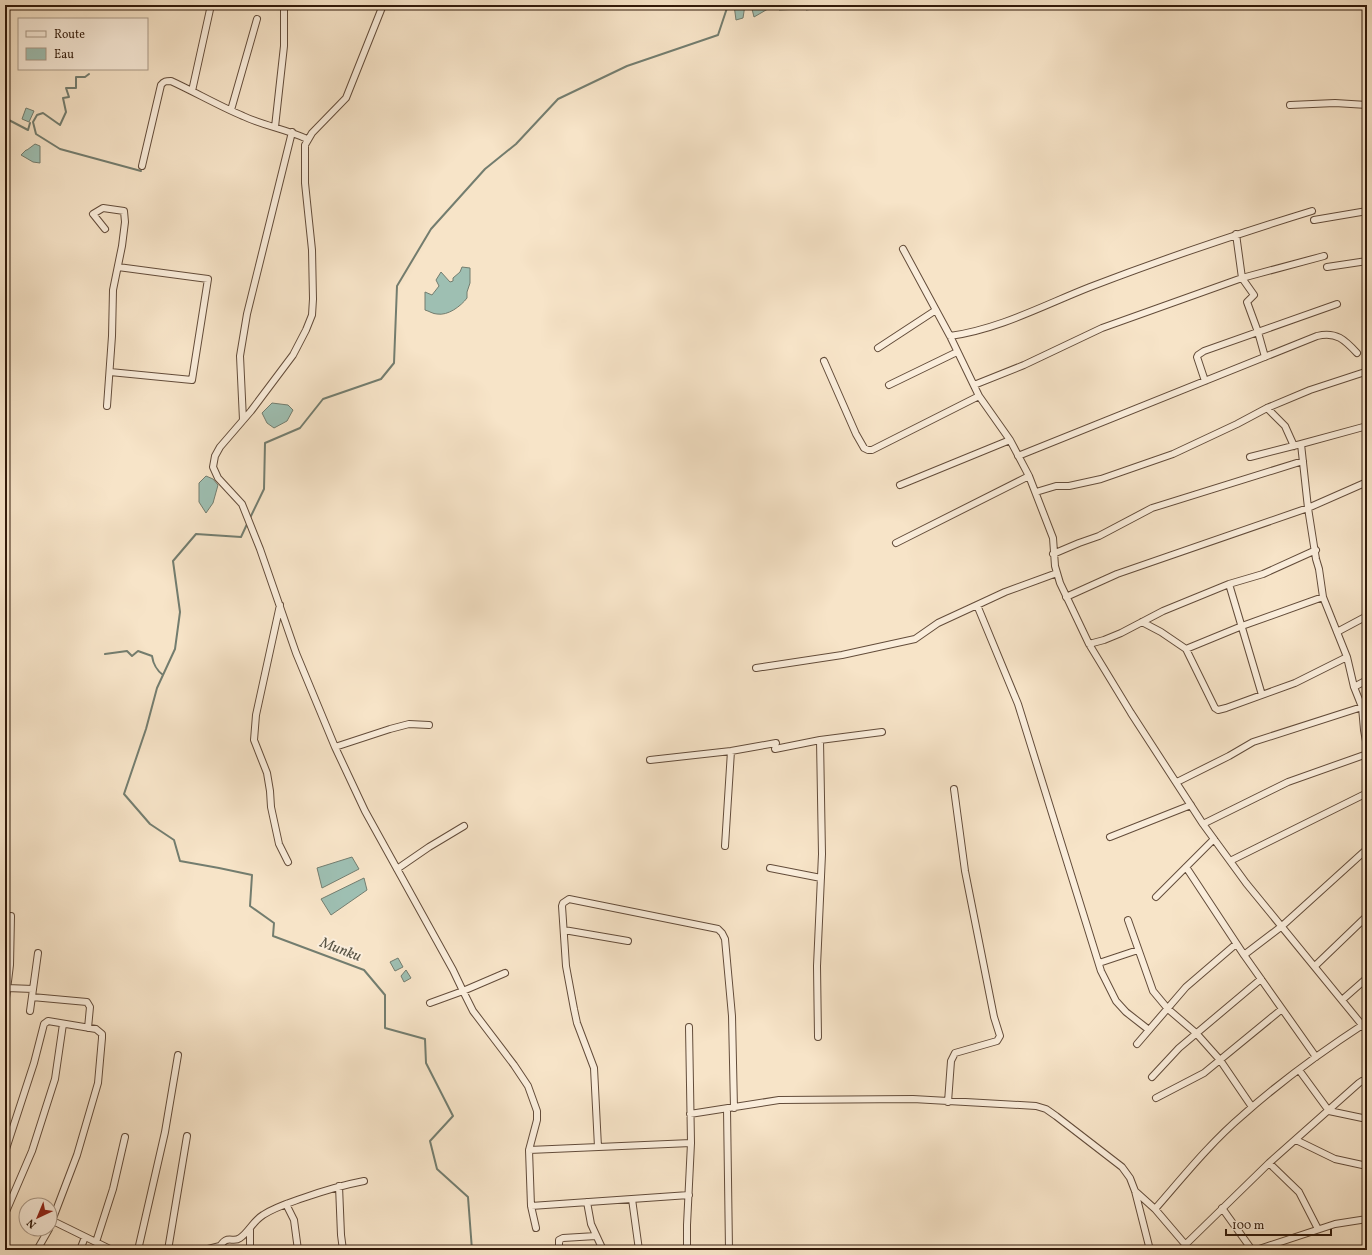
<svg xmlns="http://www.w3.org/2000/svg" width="1372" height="1255" viewBox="0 0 1372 1255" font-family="Vollkorn,serif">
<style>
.water{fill:#9ebfb2;stroke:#737d6f}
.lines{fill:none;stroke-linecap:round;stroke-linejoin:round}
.stream{stroke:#737d6f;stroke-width:2}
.street-casing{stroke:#634c3a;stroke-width:8}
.street{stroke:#faeddb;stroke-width:6}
.labels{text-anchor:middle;stroke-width:4;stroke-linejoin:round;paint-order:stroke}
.water-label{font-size:15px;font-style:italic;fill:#585445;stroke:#faeddb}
</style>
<rect width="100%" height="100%" fill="#f7e4c8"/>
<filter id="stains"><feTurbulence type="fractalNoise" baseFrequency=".005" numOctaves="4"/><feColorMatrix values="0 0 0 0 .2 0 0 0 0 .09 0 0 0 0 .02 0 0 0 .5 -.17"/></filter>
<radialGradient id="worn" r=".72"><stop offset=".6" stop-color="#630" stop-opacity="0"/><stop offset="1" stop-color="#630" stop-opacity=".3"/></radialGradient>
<path class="water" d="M 734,5 L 745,5 L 743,18 L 736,20 Z
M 751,5 L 773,5 L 773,6 L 754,17 Z
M 778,5 L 800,5 L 800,9 L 779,10 Z
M 805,5 L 825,5 L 825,7 L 806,10 Z
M 26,108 L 34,111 L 29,122 L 22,119 Z
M 35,144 L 40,146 L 40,163 L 33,162 L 21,155 L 26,150 L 27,150 Z
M 462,267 L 470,268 L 470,283 L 467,292 L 467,298 C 461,306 448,316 437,314 C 433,314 429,311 425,310 L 425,292 L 432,295 L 439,286 L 436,280 L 441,272 L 450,282 L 453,281 L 453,278 L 460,272 Z
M 272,403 L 288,405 L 293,410 L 287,421 L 274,428 L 267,423 L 262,413 Z
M 206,476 L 213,479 L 218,485 L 213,503 L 206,513 L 199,502 L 199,483 Z
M 352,857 L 359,869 L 322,888 L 317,868 Z
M 364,878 L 367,890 L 331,915 L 321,899 Z
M 398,958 L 403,967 L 395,971 L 390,962 Z
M 406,970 L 411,978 L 404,982 L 401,976 Z"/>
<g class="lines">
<path class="stream" d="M 89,74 L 85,77 L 76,77 L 76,88 L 66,88 L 69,97 L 63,98 L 66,112 L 60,125 L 43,113 L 37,115 L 33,122 L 36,134 L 60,149 L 141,171
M 5,118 L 28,130 L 30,123
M 250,518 L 264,489 L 265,443 L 300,428 L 323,399 L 381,379 L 394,363 L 397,286 L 431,229 L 485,169 L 516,144 L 558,99 L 627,66 L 718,35 L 728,5
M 248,522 L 241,537 L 196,534 L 173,561 L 180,612 L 175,649 L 157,688 L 146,729 L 124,794 L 150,824 L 174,840 L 180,861 L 219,868 L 252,875 L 250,906 L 274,923 L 273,936 L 364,970 L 385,995 L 385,1028 L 425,1039 L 426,1063 L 453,1116 L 430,1141 L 437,1169 L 468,1197 L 472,1250
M 105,654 L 127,651 L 132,656 L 138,651 L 152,656 C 153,663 157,671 163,675"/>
<g class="street-casing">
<path id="street" d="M 383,5 L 346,98 L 312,133 L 305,145 L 305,183 L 312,250 L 313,299 L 312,315 L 306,330 L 293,355 L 251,411 L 220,447 L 215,456 L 213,467 L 218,478 L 242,504 L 260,549 L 296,653 L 335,747 L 365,811 L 453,970 L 463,991 L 473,1011 L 514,1065 L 528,1086 L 537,1111 L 537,1120 L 529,1150 L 531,1206 L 536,1228
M 192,91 L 211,5
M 1290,105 L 1335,103 L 1367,105
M 231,110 L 257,19
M 275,127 L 284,46 L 284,6
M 142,166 L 161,85 C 164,81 166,81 171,81 C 195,92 219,106 243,116 C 264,126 286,129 307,139
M 1314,220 L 1367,211
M 105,229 L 93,214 L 103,208 L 124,211 L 125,222 L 122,246 L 113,290 L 112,336 L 107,406
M 1236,234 L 1242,278 L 1254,295 L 1247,302 L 1258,332 L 1265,357
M 903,249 L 950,336 L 979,396 L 1010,440 L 1029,476 L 1053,538 L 1055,566 L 1060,583 L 1089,644 L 1131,713 L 1203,824 L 1246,883 L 1367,1031
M 1327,267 L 1367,261
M 950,336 C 1000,329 1044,305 1090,287 C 1163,259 1237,234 1312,211
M 878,348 L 936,310
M 824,361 L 856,434 L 864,448 L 868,450 L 872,450 L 979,396
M 110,372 L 192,380 L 208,279 L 118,267
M 1205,381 L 1197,357 L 1198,355 L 1204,351 L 1337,304
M 889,385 L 957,352
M 974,385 L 1024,365 L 1102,328 L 1242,278 L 1324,256
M 1267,408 L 1285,426 L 1294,446
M 243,420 L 240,356 L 247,314 L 292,132
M 1301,444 L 1308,508 L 1316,559 L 1319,569 L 1323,597 L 1347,657 L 1354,687 L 1362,707 L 1364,730 L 1367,747
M 1018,456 L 1317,336 C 1336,331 1345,340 1357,353
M 1250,457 L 1301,444 L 1367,426
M 900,485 L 1010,440
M 1036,492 L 1056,486 L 1069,486 L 1101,479 L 1173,454 L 1237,424 L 1267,408 L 1310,390 L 1365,372
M 896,543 L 1029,476
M 1053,554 L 1079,543 L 1099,536 L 1152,508 L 1303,461
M 1229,584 L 1262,695
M 1066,597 L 1117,574 L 1308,508 L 1367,482
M 280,605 L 256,715 L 254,740 L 267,773 L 270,791 L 271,807 L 279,844 L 288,862
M 977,605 L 1018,704 L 1101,971 L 1116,1001 L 1126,1012 L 1149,1030
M 1142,622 L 1161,632 L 1186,649 L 1215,708 L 1218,710 L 1226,708 L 1295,683 L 1347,657
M 1337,632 L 1367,616
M 1089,644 L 1104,640 L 1121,633 L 1163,611 L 1229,584 L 1263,574 L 1316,550
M 1186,649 L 1242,626 L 1323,597
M 756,668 L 842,655 L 915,639 L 938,623 L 977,605 L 1005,592 L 1057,573
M 1354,687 L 1367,680
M 335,747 L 390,729 L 409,724 L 429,725
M 775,749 L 820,740 L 882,732
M 650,760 L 731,751 L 776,743
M 1177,782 L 1229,756 L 1253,742 L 1362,707
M 1203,824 L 1288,782 L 1367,754
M 1110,837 L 1191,805
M 725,846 L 731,751
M 1230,861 L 1367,793
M 1186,867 L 1244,955 L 1316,1057
M 770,868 L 821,878
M 397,869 L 429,847 L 464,826
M 1156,897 L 1214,839
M 1128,920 L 1153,991 L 1168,1009 L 1196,1033 L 1220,1060 L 1252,1107
M 564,930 L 628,941
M 1244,955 L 1282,926 L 1367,849
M 1099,963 L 1138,950
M 1315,966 L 1367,916
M 7,988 L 33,989
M 32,997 L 87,1002 L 90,1007 L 88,1028
M 1342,1000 L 1367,978
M 430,1003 L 463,991 L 505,973
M 5,1006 L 10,965 L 11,916
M 30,1011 L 38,953
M 818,1037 L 817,966 L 822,854 L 820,740
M 1137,1044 L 1186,987 L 1236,944
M 1299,1070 L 1329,1111 L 1367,1119
M 1152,1077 L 1179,1048 L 1261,979
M 1156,1098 L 1204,1073 L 1282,1009
M 948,1102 L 951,1061 L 955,1053 L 997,1041 L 1000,1036 L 994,1017 L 965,871 L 954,789
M 727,1109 L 729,1250
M 690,1114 L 779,1100 L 913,1099 L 1036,1106 L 1046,1109 L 1056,1116 L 1122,1167 L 1130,1178 L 1135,1191 L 1150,1250
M 1296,1140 L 1335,1159 L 1367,1166
M 598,1147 L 594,1068 L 577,1023 L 574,1009 L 566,966 L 562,906 L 563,903 L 569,899 L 718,929 L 722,933 L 725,939 L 732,1016 L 734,1108
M 529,1150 L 691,1143
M 5,1152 L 34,1063 L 44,1024 L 48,1021 L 96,1029 L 102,1034 L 102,1038 L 98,1083 L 77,1155 L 50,1226
M 1269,1163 L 1299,1192 L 1318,1229
M 339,1186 L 341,1235 L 343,1250
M 1135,1191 L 1155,1209 L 1190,1250
M 632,1199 L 639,1250
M 587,1202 L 591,1224 L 603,1250
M 286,1204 L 294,1220 L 298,1250
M 531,1206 L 689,1195
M 1222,1208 L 1252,1250
M 1155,1209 C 1183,1177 1210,1143 1243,1115 C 1281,1081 1324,1050 1367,1022
M 5,1214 L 32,1151 L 55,1079 L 63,1024
M 53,1221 L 112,1250
M 250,1230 L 250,1250
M 96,1242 L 113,1189 L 125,1137
M 1186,1244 L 1269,1163 L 1359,1083 L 1362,1081 L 1367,1080
M 37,1250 L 49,1229
M 80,1250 L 85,1237
M 138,1250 L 165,1132 L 178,1055
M 168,1250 L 187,1136
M 204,1250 L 220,1246
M 218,1250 C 227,1232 232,1244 240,1238 C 249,1232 253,1221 263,1215 C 275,1207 289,1203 303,1198 C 323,1191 343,1185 364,1181
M 559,1250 L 559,1240 L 563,1238 L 596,1236
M 687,1250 L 687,1225 L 691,1143 L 689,1027
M 1256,1250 L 1335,1224 L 1367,1219"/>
</g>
<use href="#street" class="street"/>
</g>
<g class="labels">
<g class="water-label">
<text transform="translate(341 949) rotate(21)" y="5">Munku</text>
</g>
</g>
<rect width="1372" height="1255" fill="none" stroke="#f7e4c8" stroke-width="20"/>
<rect x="6" y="6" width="1360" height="1243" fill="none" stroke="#321a0a" stroke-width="2"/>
<rect x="10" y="10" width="1352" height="1235" fill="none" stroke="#321a0a"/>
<rect x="18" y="18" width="130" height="52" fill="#faeddb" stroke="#aa9987"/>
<rect x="26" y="31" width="20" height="6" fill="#faeddb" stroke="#aa9987"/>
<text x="54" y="38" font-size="12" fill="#321a0a">Route</text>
<rect x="26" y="48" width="20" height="12" fill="#9ebfb2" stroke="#aa9987"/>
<text x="54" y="58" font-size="12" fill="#321a0a">Eau</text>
<g transform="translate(38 1217) rotate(224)"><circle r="19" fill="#faeddb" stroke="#aa9987"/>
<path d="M0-3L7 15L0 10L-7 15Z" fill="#8f2418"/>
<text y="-6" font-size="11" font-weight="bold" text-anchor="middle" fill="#321a0a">N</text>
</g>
<path d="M1226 1229v6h105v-6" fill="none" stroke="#321a0a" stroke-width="2"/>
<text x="1232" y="1229" font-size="12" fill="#321a0a" stroke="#faeddb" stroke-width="3" paint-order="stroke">100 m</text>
<rect width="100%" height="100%" filter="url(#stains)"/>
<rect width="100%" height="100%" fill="url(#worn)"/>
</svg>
